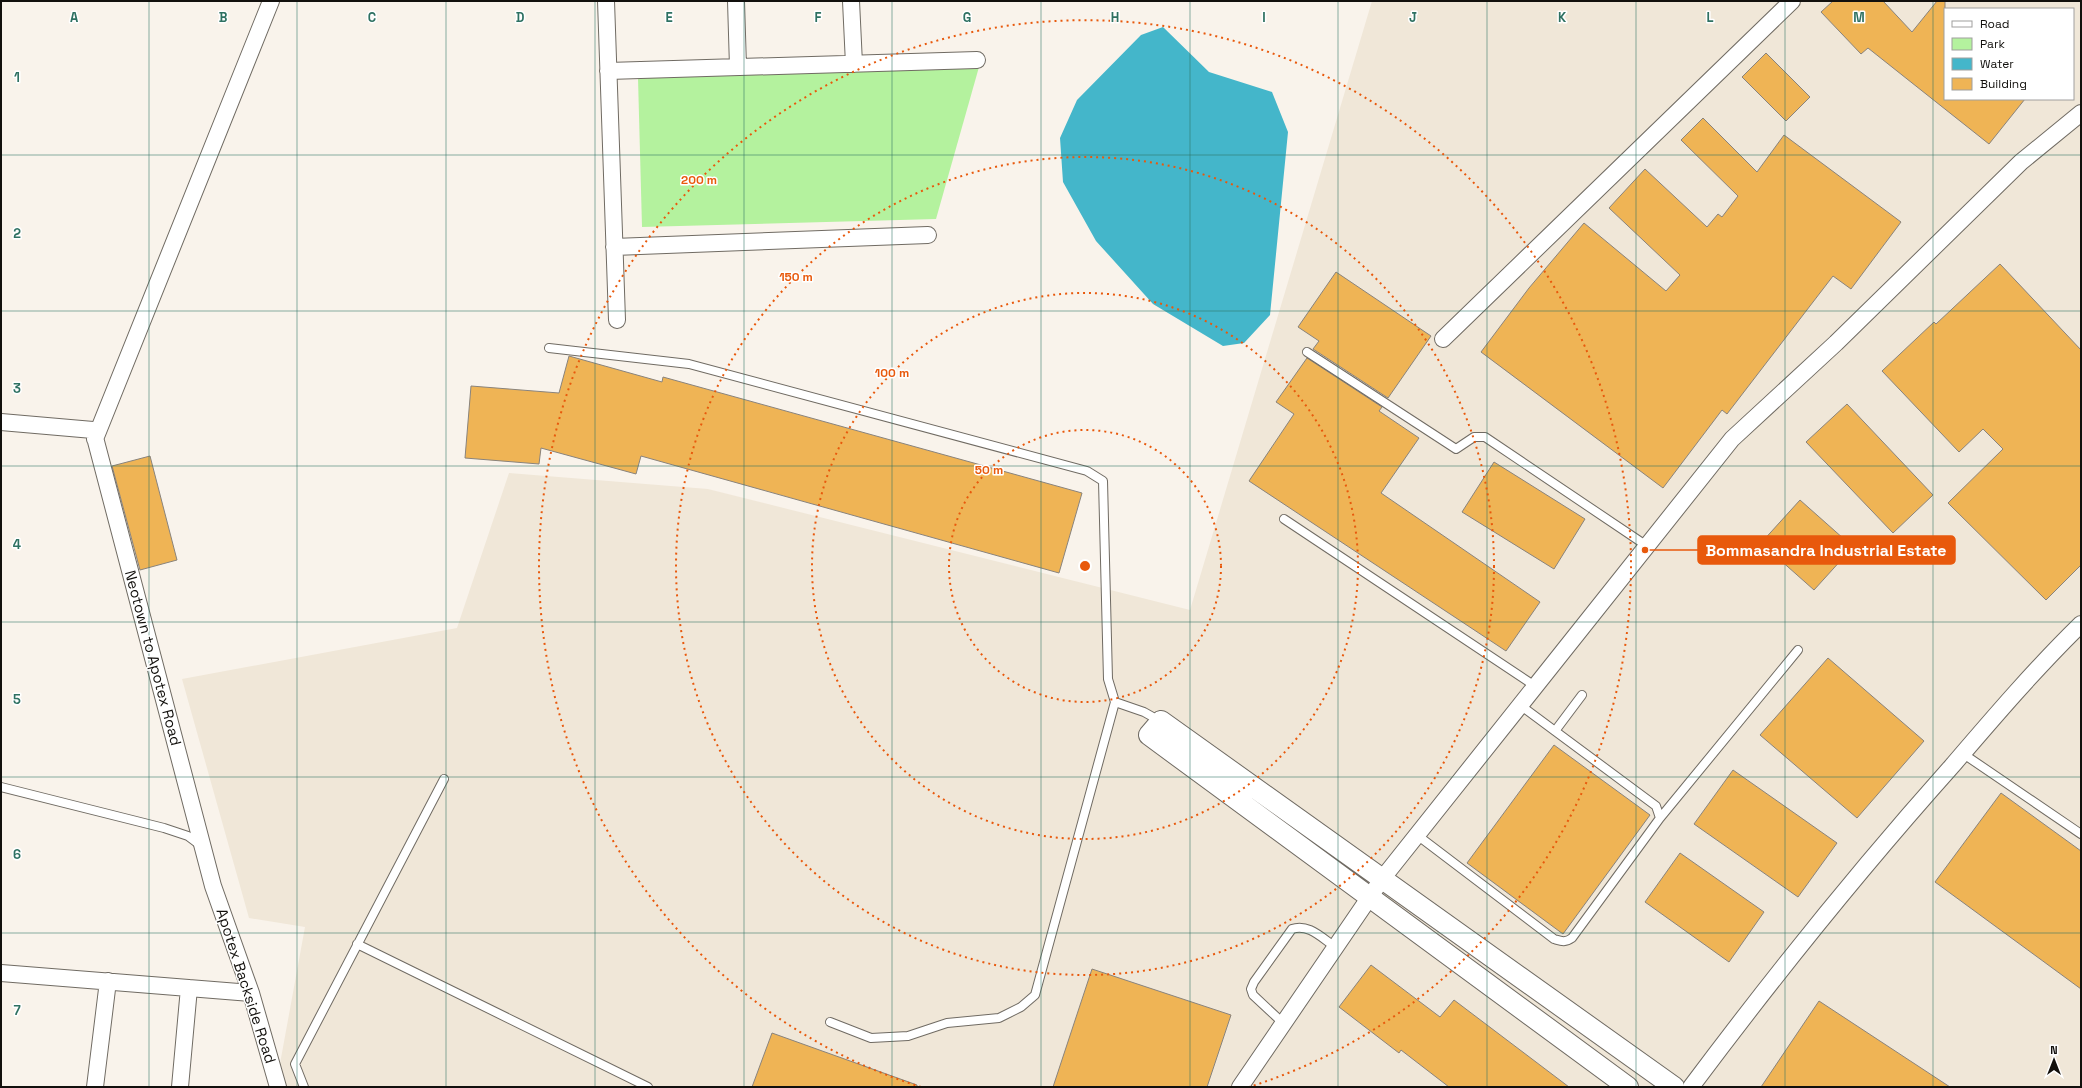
<svg xmlns="http://www.w3.org/2000/svg" width="2082" height="1088" viewBox="0 0 2082 1088" font-family="'Space Grotesk',sans-serif">
<style>
.built{fill:#f0e7d8;fill-rule:evenodd}
.green{fill:#b4f29e}
.water{fill:#44b6ca}
.building{fill:#efb455;stroke:#89837c}
.lines{fill:none;stroke-linecap:round;stroke-linejoin:round}
.service-casing{stroke:#706b63;stroke-width:10}
.minor-casing{stroke:#706b63;stroke-width:18}
.tertiary-casing{stroke:#706b63;stroke-width:22}
.service{stroke:#fff;stroke-width:8}
.minor{stroke:#fff;stroke-width:16}
.tertiary{stroke:#fff;stroke-width:20}
.grid{fill:none;stroke:#2e7162;stroke-width:1;stroke-opacity:0.55}
.ring{fill:none;stroke:#e8590c;stroke-width:2;stroke-dasharray:2 4}
.labels{text-anchor:middle;stroke-width:3;stroke-linejoin:round;paint-order:stroke}
.street-label{font-size:15px;fill:#12100d;stroke:#fff}
.grid-label{font-size:13px;text-anchor:middle;font-weight:bold;fill:#2e7162;stroke:#fff;stroke-width:3;stroke-linejoin:round;paint-order:stroke}
.centre{fill:#e8590c;stroke:#fff;stroke-width:2}
.ring-label{font-size:12px;text-anchor:middle;font-weight:bold;fill:#e8590c;stroke:#fff;stroke-width:3;stroke-linejoin:round;paint-order:stroke}
.leader{fill:none;stroke:#e8590c;stroke-width:1.5}
.callout-dot{fill:#e8590c;stroke:#fff;stroke-width:1.5}
.callout{fill:#e8590c;stroke:#e8590c;stroke-width:1.5}
.callout-label{font-size:16px;text-anchor:middle;font-weight:bold;fill:#fff}
</style>
<rect width="100%" height="100%" fill="#f9f3eb"/>
<path class="built" d="M 1372,1 L 2081,1 L 2081,1087 L 286,1087 L 279,1069 L 305,927 L 249,918 L 182,679 L 457,628 L 509,473 L 708,489 L 1190,610 ZM 1945,9 L 2073,9 L 2073,99 L 1945,99 Z"/>
<path class="green" d="M 979,67 L 936,219 L 642,227 L 638,78 Z"/>
<path class="water" d="M 1163,27 L 1209,72 L 1272,92 L 1288,132 L 1270,315 L 1244,343 L 1223,346 L 1153,304 L 1096,241 L 1063,182 L 1060,138 L 1077,100 L 1141,35 Z"/>
<path class="building" d="M 1833,1 L 1883,1 L 1912,32 L 1937,1 L 1945,1 L 1945,99 L 2025,99 L 1989,144 L 1868,48 L 1861,54 L 1821,12 Z
M 1766,53 L 1810,97 L 1786,121 L 1742,77 Z
M 1703,118 L 1757,172 L 1784,135 L 1901,222 L 1851,289 L 1833,276 L 1727,414 L 1722,410 L 1663,488 L 1481,352 L 1529,288 L 1584,223 L 1666,291 L 1680,275 L 1609,208 L 1645,169 L 1707,227 L 1718,214 L 1722,217 L 1738,196 L 1681,140 Z
M 2000,264 L 2081,350 L 2081,565 L 2046,600 L 1948,503 L 2003,449 L 1983,429 L 1959,452 L 1882,371 L 1934,322 L 1936,324 Z
M 1336,272 L 1431,336 L 1388,398 L 1313,349 L 1319,341 L 1298,327 Z
M 569,356 L 662,382 L 663,377 L 1082,493 L 1059,573 L 641,456 L 636,474 L 541,448 L 539,464 L 465,458 L 471,386 L 559,393 Z
M 1307,358 L 1382,407 L 1379,411 L 1419,438 L 1381,493 L 1540,602 L 1506,651 L 1249,481 L 1294,414 L 1276,402 Z
M 1847,404 L 1933,495 L 1893,533 L 1806,442 Z
M 150,456 L 177,560 L 140,570 L 112,466 Z
M 1494,462 L 1585,519 L 1554,569 L 1462,512 Z
M 1800,500 L 1853,547 L 1814,590 L 1761,543 Z
M 1828,658 L 1924,741 L 1857,818 L 1760,735 Z
M 1554,745 L 1650,815 L 1563,934 L 1467,863 Z
M 1733,770 L 1837,843 L 1798,897 L 1694,824 Z
M 2001,793 L 2081,851 L 2081,989 L 1935,882 Z
M 1680,853 L 1764,912 L 1729,962 L 1645,902 Z
M 1371,965 L 1440,1017 L 1454,1000 L 1569,1087 L 1449,1087 L 1401,1050 L 1399,1053 L 1339,1007 Z
M 1092,969 L 1231,1015 L 1207,1087 L 1053,1087 Z
M 1819,1001 L 1950,1087 L 1761,1087 Z
M 772,1033 L 917,1085 L 917,1087 L 752,1087 Z"/>
<g class="lines">
<g class="service-casing">
<path id="service" d="M 549,348 L 689,364 L 1087,471 L 1103,481 L 1108,679 L 1115,702 L 1144,712 L 1160,721
M 1307,352 L 1456,449 L 1474,437 L 1485,437 L 1647,546
M 1284,519 L 1535,686
M 1555,731 L 1582,695
M 1962,753 L 2081,834
M 1,787 L 164,828 L 188,836 L 200,845
M 1660,818 L 1798,650
M 1417,835 L 1554,939 C 1561,941 1565,943 1572,938 L 1660,818 L 1656,806 L 1520,705
M 357,944 L 648,1087
M 830,1022 L 871,1038 L 908,1036 L 947,1023 L 999,1018 L 1021,1007 L 1035,995 L 1115,702
M 1283,1023 L 1253,995 L 1251,989 L 1254,982 L 1292,929 C 1308,923 1322,938 1334,946
M 304,1087 L 295,1064 L 444,779"/>
</g>
<g class="minor-casing">
<path id="minor" d="M 606,1 L 617,320
M 736,1 L 738,67
M 851,1 L 854,64
M 608,71 L 977,60
M 614,247 L 928,235
M 1443,339 L 1792,1
M 1,422 L 93,430 L 213,886 L 251,993 L 278,1087
M 95,439 L 271,1
M 1,973 L 251,993
M 95,1087 L 108,981
M 180,1087 L 189,988
M 1240,1087 L 1382,879 L 1732,439 L 1836,343 L 2021,162 L 2081,113
M 1691,1087 C 1774,976 1860,869 1952,766 C 1994,717 2035,669 2081,624"/>
</g>
<g class="tertiary-casing">
<path id="tertiary" d="M 1628,1087 L 1149,735 L 1161,721 L 1674,1087"/>
</g>
<use href="#service" class="service"/>
<use href="#minor" class="minor"/>
<use href="#tertiary" class="tertiary"/>
</g>
<path class="grid" d="M 149,1 L 149,1087M 297,1 L 297,1087M 446,1 L 446,1087M 595,1 L 595,1087M 744,1 L 744,1087M 892,1 L 892,1087M 1041,1 L 1041,1087M 1190,1 L 1190,1087M 1338,1 L 1338,1087M 1487,1 L 1487,1087M 1636,1 L 1636,1087M 1785,1 L 1785,1087M 1933,1 L 1933,1087M 1,155 L 2081,155M 1,311 L 2081,311M 1,466 L 2081,466M 1,622 L 2081,622M 1,777 L 2081,777M 1,933 L 2081,933"/>
<g class="ring">
<circle cx="1085" cy="566" r="136"/>
<circle cx="1085" cy="566" r="273"/>
<circle cx="1085" cy="566" r="409"/>
<path d="M921 1087A546 546 0 1 1 1249 1087"/>
</g>
<g class="labels">
<g class="street-label">
<text transform="translate(153 658) rotate(75)" y="5">Neotown to Apotex Road</text>
<text transform="translate(246 986) rotate(72)" y="5">Apotex Backside Road</text>
</g>
</g>
<g class="grid-label">
<text x="74" y="22">A</text>
<text x="223" y="22">B</text>
<text x="372" y="22">C</text>
<text x="520" y="22">D</text>
<text x="669" y="22">E</text>
<text x="818" y="22">F</text>
<text x="967" y="22">G</text>
<text x="1115" y="22">H</text>
<text x="1264" y="22">I</text>
<text x="1413" y="22">J</text>
<text x="1562" y="22">K</text>
<text x="1710" y="22">L</text>
<text x="1859" y="22">M</text>
<text x="17" y="82">1</text>
<text x="17" y="238">2</text>
<text x="17" y="393">3</text>
<text x="17" y="549">4</text>
<text x="17" y="704">5</text>
<text x="17" y="859">6</text>
<text x="17" y="1015">7</text>
</g>
<circle cx="1085" cy="566" r="6" class="centre"/>
<g class="ring-label">
<text x="699" y="184">200 m</text>
<text x="796" y="281">150 m</text>
<text x="892" y="377">100 m</text>
<text x="989" y="474">50 m</text>
</g>
<path class="leader" d="M1645 550L1698 550"/>
<circle class="callout-dot" cx="1645" cy="550" r="4"/>
<rect class="callout" x="1698" y="536" width="257" height="28" rx="4"/>
<g class="callout-label">
<text x="1826" y="556">Bommasandra Industrial Estate</text>
</g>
<rect width="2082" height="1088" fill="none" stroke="#12100d" stroke-width="4"/>
<rect x="1944" y="8" width="130" height="92" fill="#ffffff" stroke="#a09f9e"/>
<rect x="1952" y="21" width="20" height="6" fill="#ffffff" stroke="#a09f9e"/>
<text x="1980" y="28" font-size="12" fill="#12100d">Road</text>
<rect x="1952" y="38" width="20" height="12" fill="#b4f29e" stroke="#a09f9e"/>
<text x="1980" y="48" font-size="12" fill="#12100d">Park</text>
<rect x="1952" y="58" width="20" height="12" fill="#44b6ca" stroke="#a09f9e"/>
<text x="1980" y="68" font-size="12" fill="#12100d">Water</text>
<rect x="1952" y="78" width="20" height="12" fill="#efb455" stroke="#a09f9e"/>
<text x="1980" y="88" font-size="12" fill="#12100d">Building</text>
<g transform="translate(2054 1060)" stroke="#ffffff" stroke-width="3" paint-order="stroke">
<path d="M0-3L7 15L0 10L-7 15Z" fill="#12100d"/>
<text y="-6" font-size="11" font-weight="bold" text-anchor="middle" fill="#12100d">N</text>
</g>
</svg>
